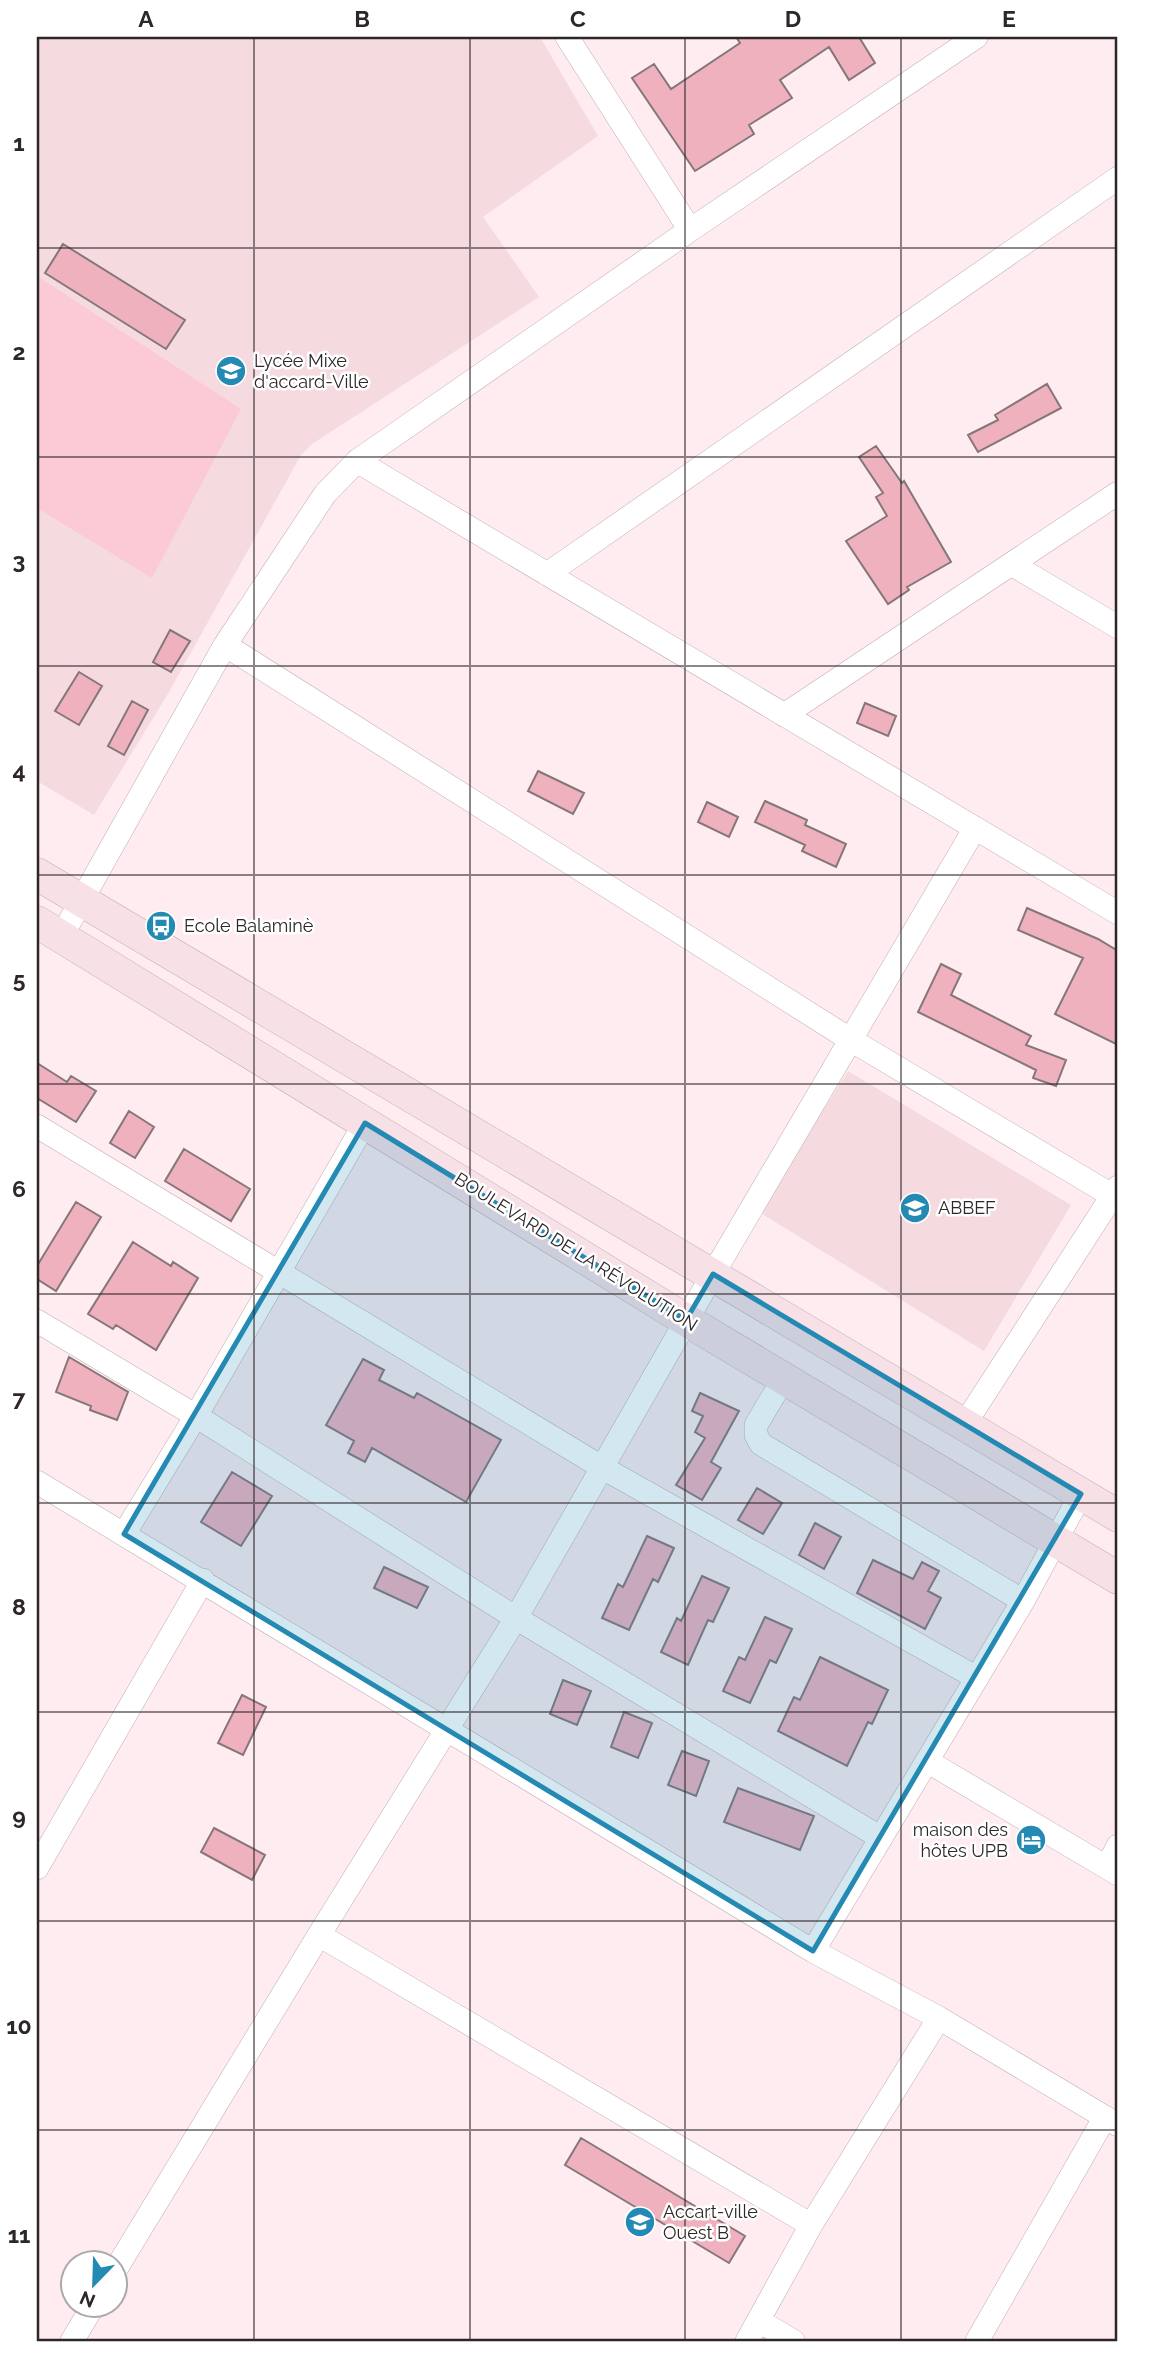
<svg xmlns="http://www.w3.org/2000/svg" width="1155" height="2378" viewBox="0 0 1155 2378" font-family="Raleway,sans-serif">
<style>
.built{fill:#f5dbe0}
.green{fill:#fbcad5}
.building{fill:#f0b1bf;stroke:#857679;stroke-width:2}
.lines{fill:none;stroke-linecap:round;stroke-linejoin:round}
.street-casing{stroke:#bfafb2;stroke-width:24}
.secondary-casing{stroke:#bfafb2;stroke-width:33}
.street{stroke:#fff;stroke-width:23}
.secondary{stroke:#f7e0e6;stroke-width:32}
.marked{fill:#2489b3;fill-opacity:0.2;stroke:#2489b3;stroke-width:5;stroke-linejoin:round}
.grid{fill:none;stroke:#2d2728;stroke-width:2;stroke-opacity:0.55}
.labels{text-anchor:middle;stroke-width:5;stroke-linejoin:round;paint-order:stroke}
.poi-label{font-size:18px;fill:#2d2728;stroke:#fff;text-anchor:start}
.street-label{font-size:18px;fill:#2d2728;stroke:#fff}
.neatline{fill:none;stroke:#2d2728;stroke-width:2.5}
.grid-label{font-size:23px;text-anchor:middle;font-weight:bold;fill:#2d2728}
</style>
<rect width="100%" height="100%" fill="#feecf0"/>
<path class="built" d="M 37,37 L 540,37 L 598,136 L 483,217 L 539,297 L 312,444 L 301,455 L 169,692 L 94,815 L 37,781 Z
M 848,1071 L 1071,1205 L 984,1351 L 759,1212 Z"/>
<path class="green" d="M 37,276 L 241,409 L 152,578 L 37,508 Z"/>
<path class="building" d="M 736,37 L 859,37 L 875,63 L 849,80 L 829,47 L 780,80 L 792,98 L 749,125 L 754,134 L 695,171 L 632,78 L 654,64 L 671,89 L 740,43 Z
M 63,244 L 185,320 L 166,349 L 45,273 Z
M 1047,384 L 1061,408 L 978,452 L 968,435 L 998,420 L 995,415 Z
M 876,446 L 902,483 L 904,481 L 951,562 L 907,587 L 909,590 L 888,604 L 846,541 L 887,516 L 876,497 L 883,493 L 859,457 Z
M 170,630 L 190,641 L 171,672 L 153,662 Z
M 79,672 L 102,686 L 79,725 L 55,711 Z
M 132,701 L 148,710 L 124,755 L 108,746 Z
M 865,703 L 896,716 L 888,736 L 857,723 Z
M 538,771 L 584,793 L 573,814 L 528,791 Z
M 765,801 L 807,820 L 805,825 L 846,844 L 836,867 L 802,851 L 805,845 L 755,822 Z
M 707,802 L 738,817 L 729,837 L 698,822 Z
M 1027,908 L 1098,939 L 1118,951 L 1118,1045 L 1055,1014 L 1083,958 L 1018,930 Z
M 941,964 L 961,974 L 951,995 L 1031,1036 L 1026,1045 L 1066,1060 L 1056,1086 L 1033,1078 L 1036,1070 L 918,1012 Z
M 37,1063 L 67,1082 L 71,1076 L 96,1091 L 76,1122 L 37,1098 Z
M 129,1111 L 154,1127 L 135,1158 L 110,1143 Z
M 184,1149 L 250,1189 L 231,1221 L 165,1181 Z
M 76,1202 L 101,1217 L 56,1291 L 37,1279 L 37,1266 Z
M 133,1242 L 171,1266 L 173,1262 L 198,1278 L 156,1350 L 116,1325 L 113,1329 L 88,1314 Z
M 69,1357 L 128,1392 L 117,1420 L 90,1410 L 91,1406 L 56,1392 Z
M 363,1359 L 384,1370 L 379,1380 L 414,1398 L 417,1393 L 501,1440 L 466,1502 L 372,1448 L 365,1462 L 348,1453 L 354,1441 L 326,1425 Z
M 700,1393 L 739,1411 L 711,1462 L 721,1468 L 702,1500 L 676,1485 L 705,1438 L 695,1432 L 703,1416 L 692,1411 Z
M 232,1472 L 272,1496 L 241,1546 L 201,1522 Z
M 757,1488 L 782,1503 L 763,1534 L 738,1520 Z
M 815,1523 L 841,1537 L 824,1569 L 799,1555 Z
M 647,1536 L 674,1548 L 658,1582 L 653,1579 L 629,1630 L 602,1618 L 618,1584 L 623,1587 Z
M 873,1560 L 913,1579 L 922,1562 L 939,1571 L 928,1591 L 941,1598 L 925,1629 L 857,1593 Z
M 384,1567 L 428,1587 L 417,1608 L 374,1588 Z
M 702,1576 L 729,1588 L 713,1622 L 708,1620 L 688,1665 L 661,1652 L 677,1618 L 681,1621 Z
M 765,1617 L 792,1629 L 776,1663 L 770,1660 L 750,1703 L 723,1691 L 739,1657 L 745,1660 Z
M 820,1657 L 888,1690 L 872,1724 L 868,1722 L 847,1766 L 778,1731 L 794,1697 L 800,1700 Z
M 563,1680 L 591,1691 L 577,1725 L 550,1714 Z
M 242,1695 L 266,1707 L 243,1755 L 218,1743 Z
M 624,1712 L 652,1723 L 638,1758 L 611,1747 Z
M 682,1751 L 709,1761 L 696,1796 L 668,1785 Z
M 738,1788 L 814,1816 L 800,1850 L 724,1822 Z
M 214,1828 L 265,1855 L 252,1880 L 201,1852 Z
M 581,2138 L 745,2236 L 729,2263 L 565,2165 Z"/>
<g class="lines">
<g class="street-casing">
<path id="street" d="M 567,37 L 690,230
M 357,461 L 1118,913
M 1013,565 L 1118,627
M 547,574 L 1118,178
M 225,645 L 851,1040 L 1118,1199
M 784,715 L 1118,493
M 61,937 L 225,645 L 325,494 L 357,461 L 690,230 L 976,37
M 37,1126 L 603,1468 L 977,1678
M 37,1321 L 196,1416 L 516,1618 L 881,1838
M 784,1378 L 756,1425 L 756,1435 L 761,1444 L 1023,1601 L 813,1951
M 964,1425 L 1118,1187
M 37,1482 L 813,1951 L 939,2018 L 1118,2125
M 124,1534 L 196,1416 L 365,1123
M 1023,1601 L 1081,1494
M 927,1761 L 1118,1874
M 1107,1867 L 1118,1846
M 37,1868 L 203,1580
M 319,1935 L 811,2225
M 116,2269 L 319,1935 L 516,1618 L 713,1274 L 975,828
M 759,2321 L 793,2341
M 72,2341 L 94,2304
M 747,2341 L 811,2225 L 939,2018
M 977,2341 L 1105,2117"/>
</g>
<g class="secondary-casing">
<path id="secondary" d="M 37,874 L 1118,1516
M 37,922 L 686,1320 L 1118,1578"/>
</g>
<use href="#street" class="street"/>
<use href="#secondary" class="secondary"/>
</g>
<path class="marked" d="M 365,1123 L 686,1320 L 713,1274 L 1081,1494 L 813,1951 L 124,1534 Z"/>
<path class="grid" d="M 254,37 L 254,2341M 470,37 L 470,2341M 685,37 L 685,2341M 901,37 L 901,2341M 37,248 L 1118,248M 37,457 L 1118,457M 37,666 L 1118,666M 37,875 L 1118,875M 37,1084 L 1118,1084M 37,1294 L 1118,1294M 37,1503 L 1118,1503M 37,1712 L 1118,1712M 37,1921 L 1118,1921M 37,2130 L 1118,2130"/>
<defs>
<g id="school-disc" transform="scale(1.575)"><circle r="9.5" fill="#2489b3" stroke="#fff"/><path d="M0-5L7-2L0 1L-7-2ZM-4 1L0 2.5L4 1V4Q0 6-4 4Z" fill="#fff"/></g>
<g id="bus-disc" transform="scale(1.575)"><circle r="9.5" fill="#2489b3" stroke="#fff"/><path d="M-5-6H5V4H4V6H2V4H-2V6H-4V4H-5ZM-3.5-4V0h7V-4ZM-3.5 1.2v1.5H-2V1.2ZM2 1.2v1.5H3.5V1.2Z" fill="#fff"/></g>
<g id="hotel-disc" transform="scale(1.575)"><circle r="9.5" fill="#2489b3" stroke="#fff"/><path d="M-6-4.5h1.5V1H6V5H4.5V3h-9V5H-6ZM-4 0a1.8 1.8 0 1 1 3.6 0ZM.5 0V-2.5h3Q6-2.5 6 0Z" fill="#fff"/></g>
</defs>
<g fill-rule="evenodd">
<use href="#school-disc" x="231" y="371"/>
<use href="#bus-disc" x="161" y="926"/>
<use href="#school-disc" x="915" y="1208"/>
<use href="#hotel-disc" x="1031" y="1840"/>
<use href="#school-disc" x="640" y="2222"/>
</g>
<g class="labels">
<g class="poi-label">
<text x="254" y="367">Lycée Mixe<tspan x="254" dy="21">d'accard-Ville</tspan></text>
<text x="184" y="932">Ecole Balaminè</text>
<text x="938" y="1214">ABBEF</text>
<text x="1008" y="1836" text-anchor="end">maison des<tspan x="1008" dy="21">hôtes UPB</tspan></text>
<text x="663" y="2218">Accart-ville<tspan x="663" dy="21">Ouest B</tspan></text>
</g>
<g class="street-label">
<text transform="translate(576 1252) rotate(32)" y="6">BOULEVARD DE LA RÉVOLUTION</text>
</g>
</g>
<rect width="1155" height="2378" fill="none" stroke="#ffffff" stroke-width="77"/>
<g transform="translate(94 2284) rotate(203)"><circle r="33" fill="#ffffff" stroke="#aba9a9" stroke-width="2"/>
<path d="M0-5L12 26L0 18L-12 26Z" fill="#2489b3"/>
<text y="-10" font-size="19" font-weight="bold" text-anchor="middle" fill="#2d2728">N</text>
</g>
<rect x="38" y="38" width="1078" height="2302" class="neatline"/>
<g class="grid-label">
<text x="146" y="27">A</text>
<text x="362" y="27">B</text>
<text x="578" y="27">C</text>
<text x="793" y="27">D</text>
<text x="1009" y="27">E</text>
<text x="19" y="151">1</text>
<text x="19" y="360">2</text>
<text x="19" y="569">3</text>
<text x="19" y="779">4</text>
<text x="19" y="988">5</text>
<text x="19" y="1197">6</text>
<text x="19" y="1406">7</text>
<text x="19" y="1615">8</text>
<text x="19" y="1825">9</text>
<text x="19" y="2034">10</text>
<text x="19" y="2243">11</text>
</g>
</svg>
